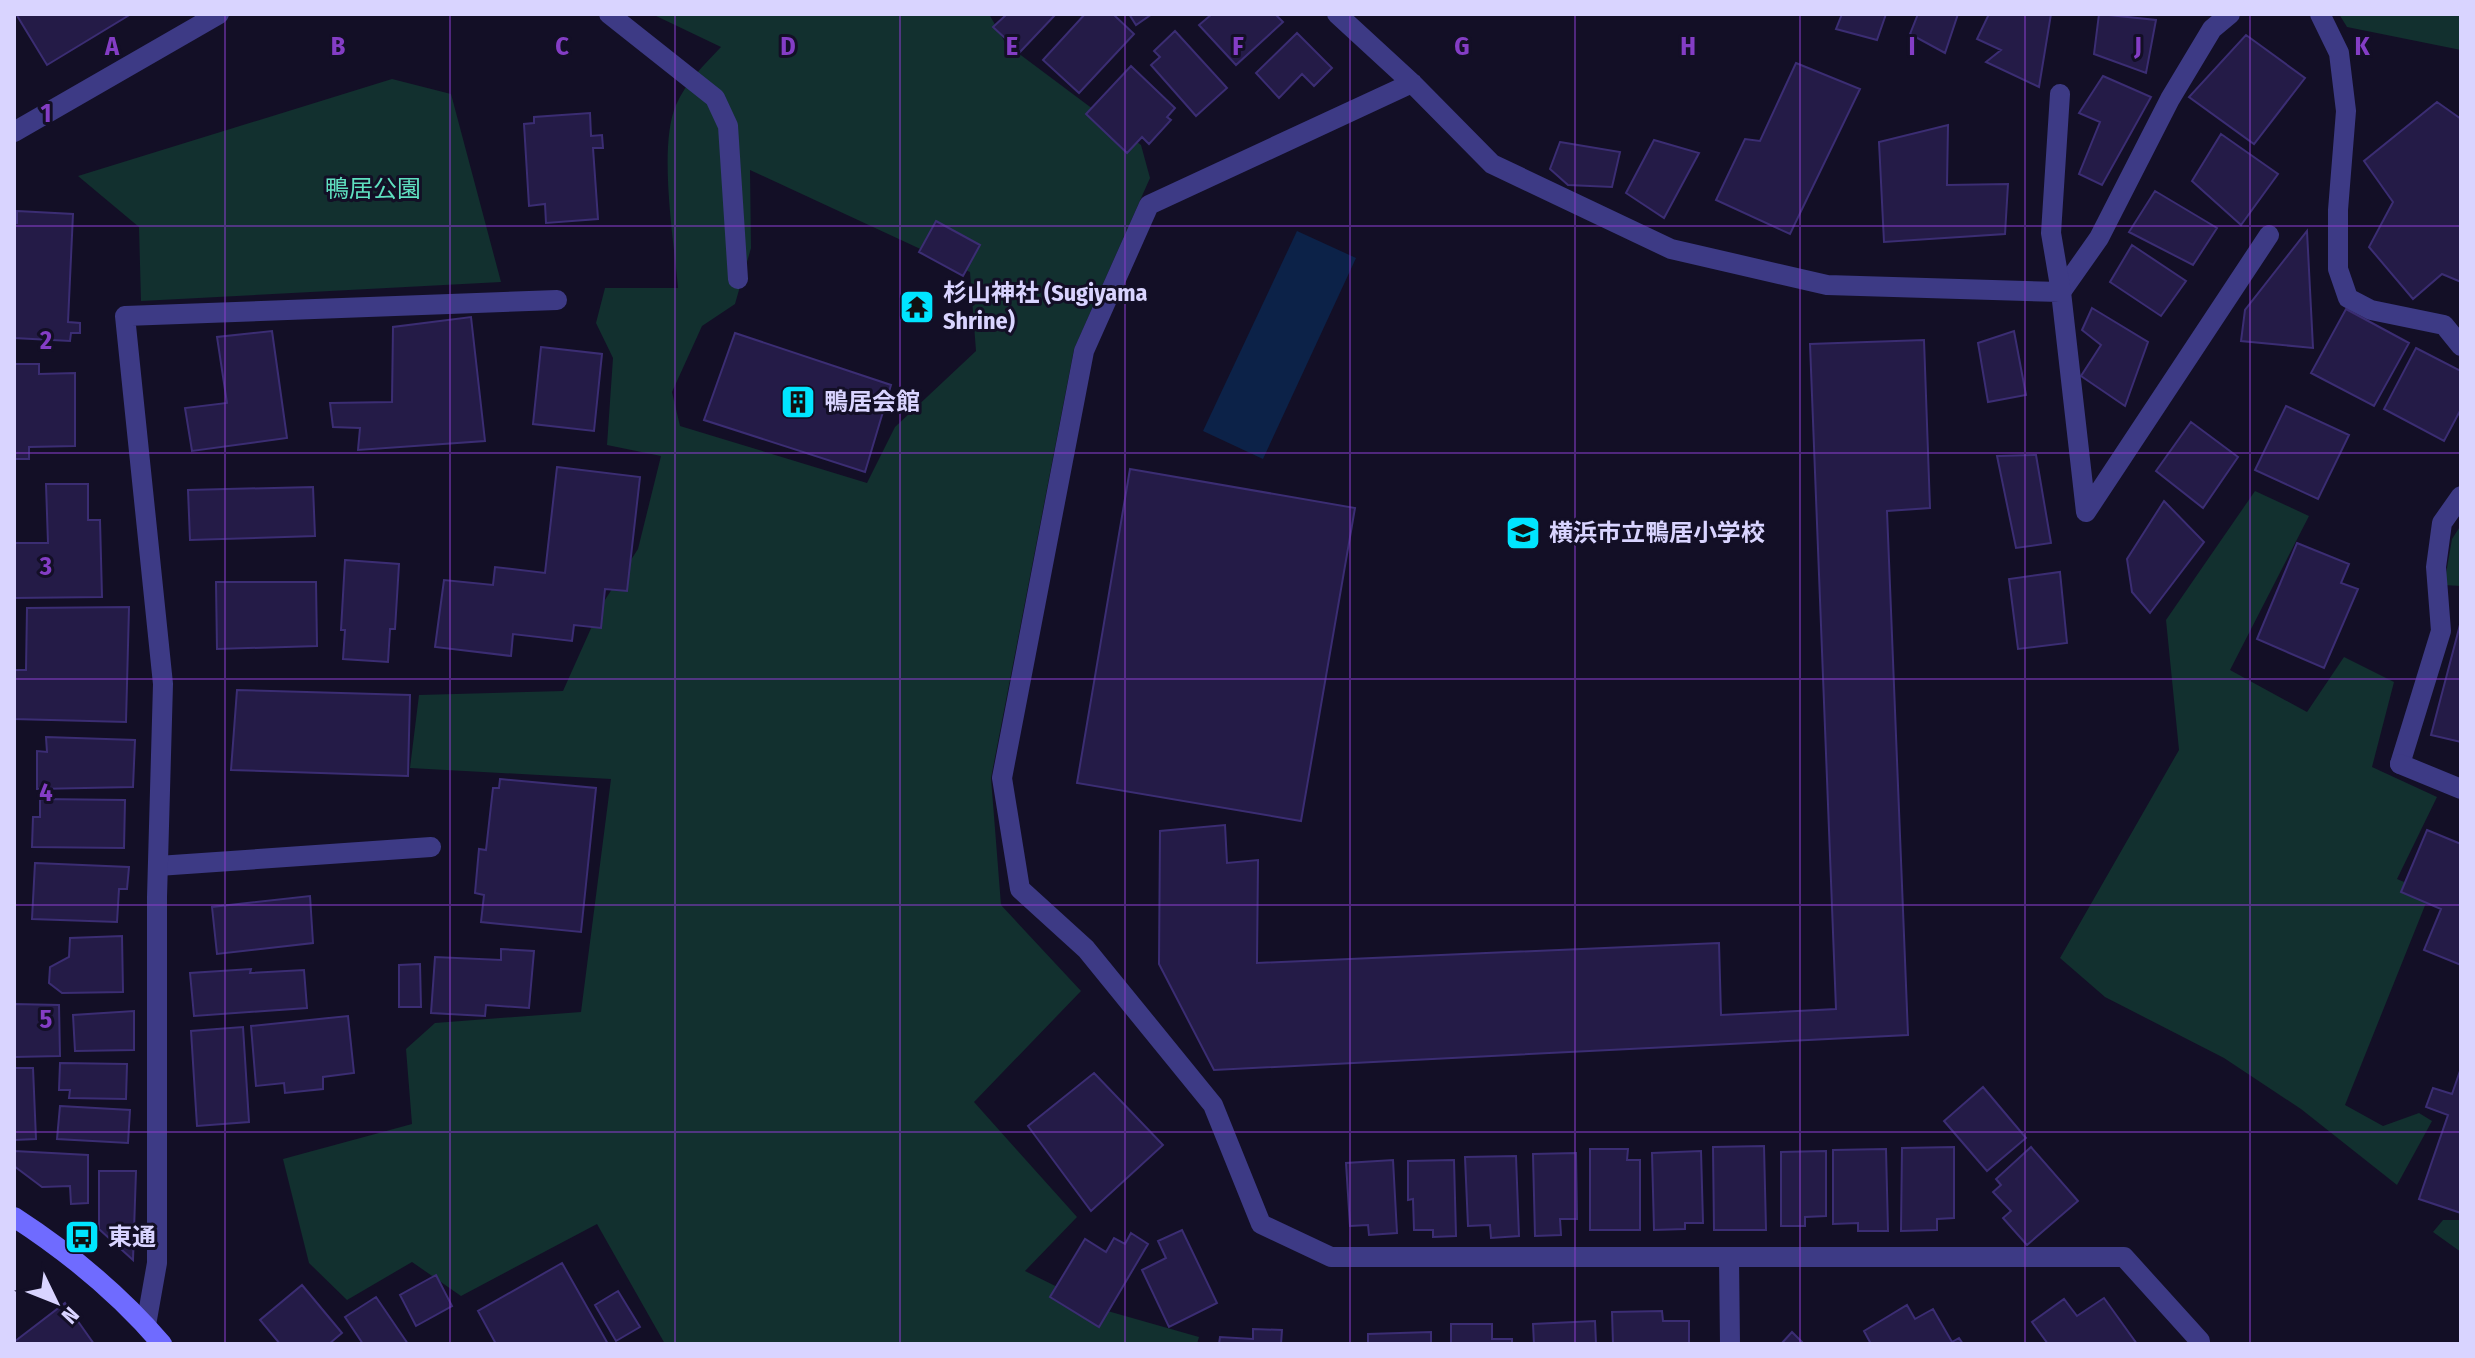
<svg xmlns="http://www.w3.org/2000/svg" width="2475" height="1358" viewBox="0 0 2475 1358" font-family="'Fira Sans Condensed','Noto Sans JP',sans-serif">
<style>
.green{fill:#12302f;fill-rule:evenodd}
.water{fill:#0c2248}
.building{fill:#241b47;stroke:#3b2d73;stroke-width:2}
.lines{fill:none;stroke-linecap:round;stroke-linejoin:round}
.lane{stroke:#3d3a85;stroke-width:20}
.street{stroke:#3d3a85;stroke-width:20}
.secondary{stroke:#6f6bff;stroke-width:20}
.grid{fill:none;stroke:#843dc5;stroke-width:2;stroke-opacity:0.55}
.labels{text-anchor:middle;stroke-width:6;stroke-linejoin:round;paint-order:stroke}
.park-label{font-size:24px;fill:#5fe0c0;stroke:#130f26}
.poi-label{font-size:24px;font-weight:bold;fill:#d9d4ff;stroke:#130f26;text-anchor:start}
.grid-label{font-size:26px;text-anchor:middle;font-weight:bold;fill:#843dc5;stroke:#130f26;stroke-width:6;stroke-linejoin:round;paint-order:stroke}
</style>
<rect width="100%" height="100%" fill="#130f26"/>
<path class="green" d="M 652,14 L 989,14 L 1006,44 L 1141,145 L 1150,178 L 1074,349 L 991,778 L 1001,905 L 1081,991 L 974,1102 L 1077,1217 L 1025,1271 L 1104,1310 L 1199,1337 L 1197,1344 L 665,1344 L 597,1224 L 461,1296 L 412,1262 L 347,1300 L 309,1263 L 283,1159 L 412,1124 L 406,1049 L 435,1023 L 581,1012 L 611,779 L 410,768 L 419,695 L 563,691 L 601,606 L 638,549 L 661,456 L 607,445 L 613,358 L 596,323 L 605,288 L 678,288 C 674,241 658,147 676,105 C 686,82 704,65 721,47 ZM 750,170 L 970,272 L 976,351 L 895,427 L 867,483 L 680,426 L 672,392 L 702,326 L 735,304 L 751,248 Z
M 2339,14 L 2461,14 L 2461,50 L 2347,27 Z
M 392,79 L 451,94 L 501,282 L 141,301 L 139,227 L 78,176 Z
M 2255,491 L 2309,516 L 2230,670 L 2307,712 L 2344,657 L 2394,682 L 2372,767 L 2437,797 L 2397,879 L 2430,893 L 2345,1105 L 2383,1126 L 2419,1113 L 2432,1121 L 2397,1185 L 2301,1109 L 2224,1058 L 2105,997 L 2060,958 L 2179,750 L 2166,620 Z
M 2461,525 L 2461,586 L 2444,585 L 2452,539 Z
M 2443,1220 L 2461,1220 L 2461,1252 L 2433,1232 Z"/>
<path class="water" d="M 1297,231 L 1356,258 L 1263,459 L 1203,431 Z"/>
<path class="building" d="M 16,14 L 131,14 L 47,65 Z
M 1007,14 L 1056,14 L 1020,52 L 993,27 Z
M 1085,14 L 1113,14 L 1134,34 L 1079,93 L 1043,60 Z
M 1129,14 L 1152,14 L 1136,25 Z
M 1212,14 L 1275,14 L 1283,22 L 1236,65 L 1199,25 Z
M 1842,14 L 1886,14 L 1877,40 L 1836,29 Z
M 1918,14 L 1958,14 L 1945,53 L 1910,34 Z
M 1989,14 L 2051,14 L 2039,87 L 1986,62 L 2001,50 L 1977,39 Z
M 2099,14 L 2156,20 L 2146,73 L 2094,54 Z
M 1175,31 L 1227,88 L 1196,116 L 1151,65 L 1160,57 L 1154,51 Z
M 1297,33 L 1332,68 L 1314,86 L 1302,74 L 1279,98 L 1256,73 Z
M 2246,35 L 2305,78 L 2254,144 L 2189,97 Z
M 1796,63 L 1860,89 L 1790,234 L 1716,200 L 1745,139 L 1760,141 Z
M 1131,66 L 1175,108 L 1167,117 L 1171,120 L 1149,144 L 1142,137 L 1127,153 L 1086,114 Z
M 2103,76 L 2151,97 L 2102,185 L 2079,174 L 2100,122 L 2079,113 Z
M 2437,102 L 2461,119 L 2461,282 L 2442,274 L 2413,299 L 2369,247 L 2393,202 L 2364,161 Z
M 590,113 L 591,136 L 602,135 L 603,148 L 593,148 L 598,219 L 546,223 L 545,204 L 529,206 L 524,124 L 534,123 L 534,117 Z
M 1948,125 L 1947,185 L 2008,184 L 2005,234 L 1884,242 L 1879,142 Z
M 2221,134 L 2278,174 L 2241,225 L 2192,181 Z
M 1654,140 L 1699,153 L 1664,218 L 1626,193 Z
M 1560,142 L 1620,152 L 1612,187 L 1568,185 L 1550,169 Z
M 2155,191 L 2217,228 L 2193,265 L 2129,232 Z
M 17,211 L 73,214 L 68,322 L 80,323 L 80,333 L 71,333 L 70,341 L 14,338 L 14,223 L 17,223 Z
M 936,221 L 980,245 L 963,276 L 919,252 Z
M 2307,231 L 2313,348 L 2241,341 L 2245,310 Z
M 2132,245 L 2186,281 L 2161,316 L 2110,282 Z
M 2092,308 L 2148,342 L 2125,406 L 2081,376 L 2101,345 L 2082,330 Z
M 2346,309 L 2409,343 L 2374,406 L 2311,373 Z
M 471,317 L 485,441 L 358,450 L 360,428 L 333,427 L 330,403 L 392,402 L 393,327 Z
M 272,331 L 287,438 L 192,451 L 185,408 L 227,403 L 217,337 Z
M 2014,331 L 2026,395 L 1988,402 L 1978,343 Z
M 735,333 L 891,385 L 865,472 L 704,420 Z
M 1924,340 L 1930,508 L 1887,511 L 1908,1035 L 1214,1070 L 1159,964 L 1160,831 L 1225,825 L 1227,863 L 1258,860 L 1257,963 L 1719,943 L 1721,1015 L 1836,1009 L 1810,344 Z
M 541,347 L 602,354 L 594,431 L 533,424 Z
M 2416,348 L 2461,371 L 2461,409 L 2444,441 L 2384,409 Z
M 14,364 L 39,364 L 39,374 L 75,373 L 75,446 L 29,447 L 29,459 L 14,459 Z
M 2286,406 L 2349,435 L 2318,499 L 2255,470 Z
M 2191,422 L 2238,457 L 2203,508 L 2156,471 Z
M 2036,455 L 2051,543 L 2016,548 L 1997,456 Z
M 557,467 L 640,477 L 627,591 L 605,589 L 601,628 L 574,625 L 572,641 L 513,634 L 511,656 L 435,647 L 444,580 L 493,585 L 495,567 L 545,573 Z
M 1130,469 L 1355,508 L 1301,821 L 1077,783 Z
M 46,484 L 88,484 L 88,520 L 100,520 L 102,597 L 14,598 L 14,543 L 48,543 Z
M 313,487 L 315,536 L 190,540 L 188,490 Z
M 2164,501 L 2204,542 L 2150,613 L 2132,592 L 2127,559 Z
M 2297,543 L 2349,564 L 2341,583 L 2358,589 L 2324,668 L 2257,639 Z
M 345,560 L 399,564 L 395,629 L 390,629 L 388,662 L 343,659 L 345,630 L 341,630 Z
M 2060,572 L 2067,643 L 2018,649 L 2009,579 Z
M 216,582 L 316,582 L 317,646 L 217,649 Z
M 129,607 L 126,722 L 14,719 L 14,670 L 26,670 L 27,608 Z
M 2461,621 L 2461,742 L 2431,735 Z
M 237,690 L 410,695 L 408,776 L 231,770 Z
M 46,737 L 135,740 L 133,787 L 37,789 L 37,751 L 47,752 Z
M 500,779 L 596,788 L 581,932 L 481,922 L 484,895 L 475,893 L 479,849 L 486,850 L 493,788 L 499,788 Z
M 40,799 L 125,800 L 124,848 L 32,847 L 33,817 L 40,817 Z
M 2427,830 L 2461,844 L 2461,965 L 2424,950 L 2441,909 L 2401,892 Z
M 35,863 L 129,867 L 127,889 L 119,889 L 117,922 L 32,919 Z
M 310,896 L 313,943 L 217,954 L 212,907 Z
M 122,936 L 123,992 L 62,993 L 49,983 L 50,967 L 69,957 L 70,938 Z
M 501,949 L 534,951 L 529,1008 L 486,1005 L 485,1016 L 431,1013 L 435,957 L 501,960 Z
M 420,964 L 421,1007 L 399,1007 L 399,965 Z
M 251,969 L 250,973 L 304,970 L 307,1008 L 194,1016 L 190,973 Z
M 14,1004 L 59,1005 L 60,1056 L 14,1057 Z
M 134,1011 L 134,1050 L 75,1051 L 73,1015 Z
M 348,1016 L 354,1073 L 323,1077 L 323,1089 L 285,1093 L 284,1083 L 256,1086 L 251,1026 Z
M 243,1027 L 249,1122 L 197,1126 L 191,1031 Z
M 60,1063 L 127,1064 L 126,1099 L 69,1098 L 70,1090 L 59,1090 Z
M 14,1068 L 33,1068 L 36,1139 L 14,1140 Z
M 2461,1068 L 2461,1213 L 2419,1199 L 2448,1115 L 2426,1107 L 2433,1088 L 2452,1094 Z
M 1094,1073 L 1163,1145 L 1091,1211 L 1028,1126 Z
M 1983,1087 L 2026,1138 L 1987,1171 L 1944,1121 Z
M 60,1106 L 130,1110 L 128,1143 L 57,1139 Z
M 1764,1146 L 1766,1230 L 1714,1230 L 1713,1147 Z
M 1954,1147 L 1954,1218 L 1937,1219 L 1937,1230 L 1901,1231 L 1902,1148 Z
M 2031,1147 L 2078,1201 L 2027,1245 L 2003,1218 L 2011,1211 L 1993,1192 L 2001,1185 L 1996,1179 Z
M 1590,1149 L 1628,1149 L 1627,1160 L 1640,1160 L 1640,1230 L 1590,1230 Z
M 1886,1149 L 1888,1231 L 1858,1231 L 1858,1223 L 1833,1224 L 1833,1150 Z
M 14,1151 L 88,1155 L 88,1203 L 71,1204 L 70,1186 L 42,1187 L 14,1166 Z
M 1701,1151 L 1703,1223 L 1685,1223 L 1685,1229 L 1654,1230 L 1652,1153 Z
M 1826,1151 L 1826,1216 L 1805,1217 L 1805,1226 L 1781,1226 L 1781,1152 Z
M 1576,1153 L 1577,1219 L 1560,1219 L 1561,1235 L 1535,1236 L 1533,1154 Z
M 1516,1156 L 1519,1236 L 1491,1238 L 1490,1225 L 1468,1226 L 1465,1157 Z
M 1393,1160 L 1397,1233 L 1369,1235 L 1368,1225 L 1350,1226 L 1346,1163 Z
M 1454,1160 L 1456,1236 L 1433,1237 L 1433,1230 L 1414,1230 L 1413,1199 L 1408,1200 L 1408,1161 Z
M 99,1171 L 136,1171 L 133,1260 L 99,1229 Z
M 1182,1230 L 1217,1303 L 1169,1327 L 1142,1270 L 1166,1258 L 1158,1241 Z
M 1131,1233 L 1148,1244 L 1099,1327 L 1050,1297 L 1085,1239 L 1106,1252 L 1114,1238 L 1125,1244 Z
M 562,1263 L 608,1344 L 496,1344 L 478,1311 Z
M 436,1275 L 452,1306 L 416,1326 L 400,1295 Z
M 302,1285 L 342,1333 L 329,1344 L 280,1344 L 260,1320 Z
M 618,1291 L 640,1327 L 616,1341 L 595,1305 Z
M 376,1297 L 408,1344 L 363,1344 L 345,1317 Z
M 2104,1298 L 2137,1344 L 2048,1344 L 2032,1322 L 2064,1299 L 2077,1316 Z
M 65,1303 L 94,1344 L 14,1344 L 14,1342 Z
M 1907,1305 L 1915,1319 L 1933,1309 L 1952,1342 L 1959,1338 L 1963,1344 L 1871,1344 L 1864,1331 Z
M 1662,1311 L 1663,1321 L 1689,1321 L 1689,1344 L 1613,1344 L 1612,1312 Z
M 1595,1321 L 1596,1344 L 1534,1344 L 1533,1324 Z
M 1451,1324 L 1492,1324 L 1492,1339 L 1512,1339 L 1512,1344 L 1451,1344 Z
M 1253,1329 L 1282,1330 L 1281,1344 L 1219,1344 L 1220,1337 L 1253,1339 Z
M 1431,1332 L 1431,1344 L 1368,1344 L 1368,1334 Z
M 1792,1332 L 1804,1344 L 1781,1344 Z"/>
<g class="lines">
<path class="lane" d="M 609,14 L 715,98 L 728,126 L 738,279
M 2320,14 L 2339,53 L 2346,111 L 2338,210 L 2338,269 L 2348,298 L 2371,310 L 2444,325 L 2461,346
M 2061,292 L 2099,238 L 2170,99 L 2212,29 L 2230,14
M 2400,764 L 2441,631 L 2436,567 L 2442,523 L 2461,496
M 158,866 L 431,847"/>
<path class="street" d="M 1337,14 L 1412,83 L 1492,164 L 1671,249 L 1827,285 L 2061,292 L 2086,512 L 2269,235
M 1412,83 L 1149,205 L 1084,351 L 1002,778 L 1020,889 L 1086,949 L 1213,1105 L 1261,1224 L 1331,1257 L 2124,1257 L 2200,1341 L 2200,1344
M 2060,94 L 2051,233 L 2061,292
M 14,132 L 219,14
M 2400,764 L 2461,789
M 1729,1258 L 1730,1344
M 146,1325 L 157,1263 L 157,897 L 163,684 L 125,316 L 557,300"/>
<path class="secondary" d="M 14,1217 C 68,1252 120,1295 162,1344"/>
</g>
<path class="grid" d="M 225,14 L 225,1344M 450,14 L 450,1344M 675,14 L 675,1344M 900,14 L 900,1344M 1125,14 L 1125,1344M 1350,14 L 1350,1344M 1575,14 L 1575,1344M 1800,14 L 1800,1344M 2025,14 L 2025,1344M 2250,14 L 2250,1344M 14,226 L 2461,226M 14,453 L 2461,453M 14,679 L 2461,679M 14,905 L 2461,905M 14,1132 L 2461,1132"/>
<defs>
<g id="temple-square" transform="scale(1.8)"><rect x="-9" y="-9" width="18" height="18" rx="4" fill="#00e5ff" stroke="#130f26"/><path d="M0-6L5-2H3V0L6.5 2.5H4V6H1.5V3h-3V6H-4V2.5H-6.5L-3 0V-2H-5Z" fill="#111"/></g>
<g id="building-square" transform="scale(1.8)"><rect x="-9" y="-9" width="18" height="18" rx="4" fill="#00e5ff" stroke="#130f26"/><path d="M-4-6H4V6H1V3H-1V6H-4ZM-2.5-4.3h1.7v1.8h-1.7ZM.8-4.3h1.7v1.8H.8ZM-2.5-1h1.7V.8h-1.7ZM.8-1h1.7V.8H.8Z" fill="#111"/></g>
<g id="school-square" transform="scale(1.8)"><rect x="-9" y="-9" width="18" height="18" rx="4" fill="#00e5ff" stroke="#130f26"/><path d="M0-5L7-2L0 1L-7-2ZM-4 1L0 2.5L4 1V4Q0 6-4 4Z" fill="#111"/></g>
<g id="bus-square" transform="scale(1.8)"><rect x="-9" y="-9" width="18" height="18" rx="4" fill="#00e5ff" stroke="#130f26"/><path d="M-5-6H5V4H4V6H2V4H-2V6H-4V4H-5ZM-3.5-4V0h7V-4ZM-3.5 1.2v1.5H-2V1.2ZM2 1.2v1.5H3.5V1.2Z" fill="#111"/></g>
</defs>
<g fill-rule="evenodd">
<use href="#temple-square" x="917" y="307"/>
<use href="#building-square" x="798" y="402"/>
<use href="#school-square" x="1523" y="533"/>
<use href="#bus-square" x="82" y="1237"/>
</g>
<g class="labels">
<g class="park-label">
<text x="373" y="197">鴨居公園</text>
</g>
<g class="poi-label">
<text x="943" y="301">杉山神社 (Sugiyama<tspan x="943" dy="28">Shrine)</tspan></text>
<text x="824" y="410">鴨居会館</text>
<text x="1549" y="541">横浜市立鴨居小学校</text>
<text x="108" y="1245">東通</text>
</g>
</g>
<g class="grid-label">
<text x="112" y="55">A</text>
<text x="338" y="55">B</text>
<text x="562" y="55">C</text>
<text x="788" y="55">D</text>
<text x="1012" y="55">E</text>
<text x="1238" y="55">F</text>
<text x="1462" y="55">G</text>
<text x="1688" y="55">H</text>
<text x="1912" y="55">I</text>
<text x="2138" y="55">J</text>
<text x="2362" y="55">K</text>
<text x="46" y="122">1</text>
<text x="46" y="349">2</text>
<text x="46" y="575">3</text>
<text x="46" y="801">4</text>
<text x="46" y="1028">5</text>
</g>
<rect width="2475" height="1358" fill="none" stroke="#d9d4ff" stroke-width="32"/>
<g transform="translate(56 1302) rotate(133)" stroke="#130f26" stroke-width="6" paint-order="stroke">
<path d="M0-6L14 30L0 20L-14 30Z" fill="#d9d4ff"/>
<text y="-12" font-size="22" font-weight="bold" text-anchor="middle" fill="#d9d4ff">N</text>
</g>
</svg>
